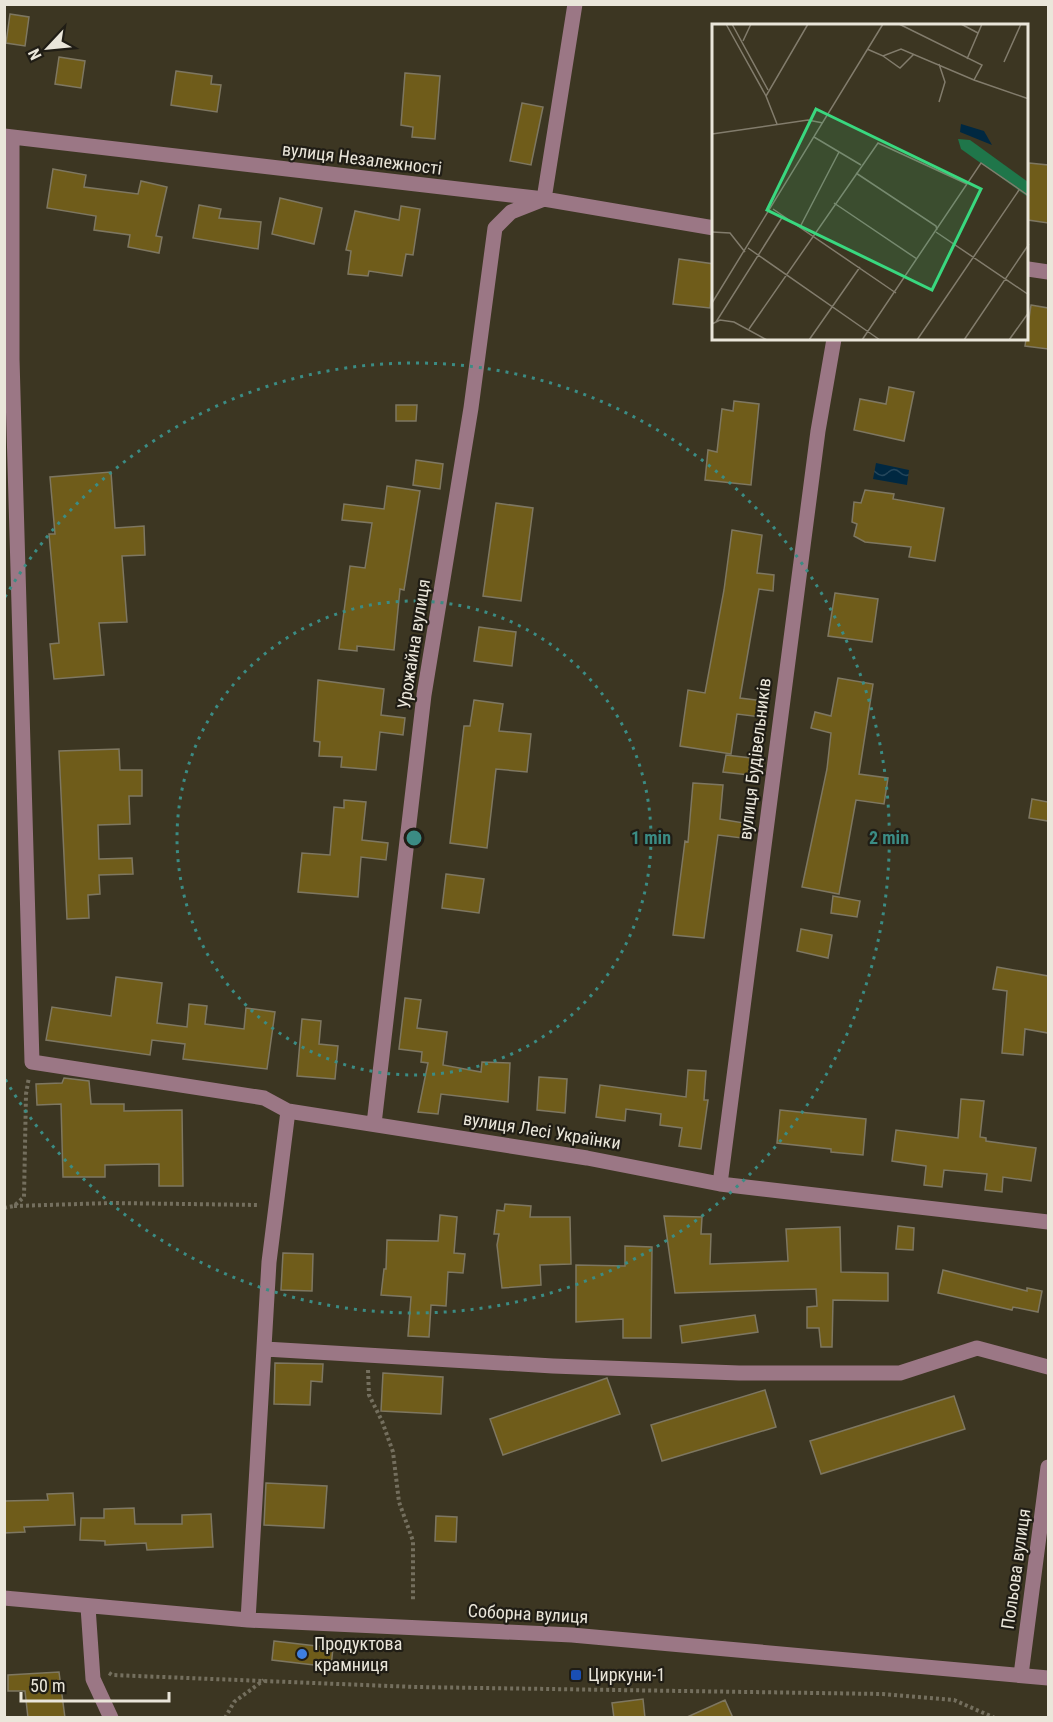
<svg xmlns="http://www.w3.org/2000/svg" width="1053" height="1722" viewBox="0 0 1053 1722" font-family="'Roboto Condensed',sans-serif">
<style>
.water{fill:url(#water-waves)}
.building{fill:#6f5c1a;stroke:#7e7761;stroke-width:1.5}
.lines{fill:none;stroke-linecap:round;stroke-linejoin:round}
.path{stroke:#746f5e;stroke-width:4;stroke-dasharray:3 3;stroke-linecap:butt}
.minor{stroke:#9b7785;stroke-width:15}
.ring{fill:none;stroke:#3b8c84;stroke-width:3;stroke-dasharray:3 6}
.shop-dot{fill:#3f7fe0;stroke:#201d15;stroke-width:2}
.transit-dot{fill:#1a4fb4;stroke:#201d15;stroke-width:2}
.labels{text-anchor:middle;stroke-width:4.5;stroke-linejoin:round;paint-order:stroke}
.street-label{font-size:18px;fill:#eae6da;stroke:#201d15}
.poi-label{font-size:18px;fill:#eae6da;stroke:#201d15;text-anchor:start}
.inset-road{fill:none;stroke:#827c6c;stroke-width:1.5}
.view{fill:#39d87f;fill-opacity:0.15;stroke:#39d87f;stroke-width:3}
.inset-edge{fill:none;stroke:#eae6da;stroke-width:3}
.centre{fill:#3b8c84;stroke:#201d15;stroke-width:3}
.ring-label{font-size:18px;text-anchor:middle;font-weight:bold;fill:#3b8c84;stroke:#201d15;stroke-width:4.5;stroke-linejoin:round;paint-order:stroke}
</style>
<defs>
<pattern id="water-waves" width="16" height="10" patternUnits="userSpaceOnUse" patternTransform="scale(1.5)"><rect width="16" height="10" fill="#002841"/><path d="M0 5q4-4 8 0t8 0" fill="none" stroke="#25475c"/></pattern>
</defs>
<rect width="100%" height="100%" fill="#3c3622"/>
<path class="water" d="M 876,463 L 909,470 L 907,485 L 873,479 Z"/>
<path class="building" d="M 10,14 L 29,17 L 25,46 L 6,43 Z
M 59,57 L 85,61 L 81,88 L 55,84 Z
M 176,71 L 212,76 L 211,84 L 221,85 L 217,112 L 171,105 Z
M 405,73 L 440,76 L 435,139 L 412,137 L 413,127 L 401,125 Z
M 522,103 L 543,107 L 531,165 L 510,161 Z
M 1029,163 L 1048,165 L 1048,223 L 1028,220 Z
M 53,169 L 86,175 L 84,187 L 138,194 L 141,181 L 167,187 L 156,236 L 162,237 L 159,253 L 128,247 L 130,235 L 94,230 L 96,216 L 47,208 Z
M 280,198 L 322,208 L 314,244 L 272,234 Z
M 199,205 L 221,209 L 219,218 L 261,222 L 258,249 L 193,238 Z
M 401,206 L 420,209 L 413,255 L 406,254 L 402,276 L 369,271 L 368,276 L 348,274 L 351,251 L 346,250 L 355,211 L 399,220 Z
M 679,259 L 714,264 L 710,308 L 673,304 Z
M 1031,305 L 1048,308 L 1048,349 L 1025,346 Z
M 889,387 L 914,392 L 904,441 L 854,430 L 860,399 L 886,404 Z
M 734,401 L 759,404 L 751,485 L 705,480 L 708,450 L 717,452 L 722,409 L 733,411 Z
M 396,405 L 417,405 L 416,421 L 396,421 Z
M 416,460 L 443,464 L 440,489 L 413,485 Z
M 111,472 L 115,528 L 144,526 L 145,555 L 122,556 L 127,622 L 99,623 L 104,675 L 54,679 L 50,644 L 59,643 L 49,534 L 55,534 L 50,477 Z
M 387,486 L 420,491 L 404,590 L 400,589 L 394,650 L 357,646 L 357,651 L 339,649 L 350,566 L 365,568 L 372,523 L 342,520 L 344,504 L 384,509 Z
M 865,490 L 894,494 L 893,499 L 944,508 L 935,561 L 909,557 L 911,547 L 865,542 L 854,536 L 857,524 L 852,522 L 854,502 L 861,503 Z
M 496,503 L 533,508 L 521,601 L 483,596 Z
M 732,530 L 762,535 L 757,573 L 774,575 L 773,591 L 759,589 L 740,698 L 764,701 L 761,717 L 737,714 L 731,754 L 680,746 L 688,690 L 705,693 L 724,590 Z
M 835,593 L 878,599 L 872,642 L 828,636 Z
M 479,627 L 516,632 L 512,666 L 474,661 Z
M 838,678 L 873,684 L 859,774 L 888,778 L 884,804 L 856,800 L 839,894 L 802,887 L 827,769 L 831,733 L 811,728 L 815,712 L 831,716 Z
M 318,680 L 384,689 L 381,715 L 405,718 L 403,735 L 380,732 L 376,770 L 341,767 L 342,757 L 319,756 L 320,742 L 314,741 Z
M 474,700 L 503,704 L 499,731 L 531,734 L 527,772 L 496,769 L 487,848 L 450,843 L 464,726 L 470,726 Z
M 119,749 L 120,770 L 142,770 L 142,796 L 129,796 L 130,824 L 98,825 L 99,859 L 132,858 L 133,874 L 99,875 L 100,894 L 88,895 L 89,918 L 67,919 L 59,751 Z
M 726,755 L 751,758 L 749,775 L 723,772 Z
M 693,783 L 723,785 L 720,819 L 744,823 L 742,838 L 718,835 L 704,938 L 673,935 L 685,841 L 688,842 Z
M 1032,799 L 1048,802 L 1048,821 L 1029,818 Z
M 344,800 L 366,802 L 362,840 L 388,843 L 386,860 L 361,857 L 358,897 L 298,892 L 302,853 L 330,855 L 334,807 L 344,808 Z
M 446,874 L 484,879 L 479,913 L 442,908 Z
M 833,896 L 860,901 L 857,917 L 831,913 Z
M 801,929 L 832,935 L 828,958 L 797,951 Z
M 997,967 L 1048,976 L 1048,1033 L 1025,1029 L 1023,1055 L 1002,1053 L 1007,991 L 993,989 Z
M 116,977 L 162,983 L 157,1023 L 187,1027 L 189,1004 L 207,1006 L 205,1024 L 244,1029 L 246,1008 L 275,1012 L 267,1069 L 183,1059 L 185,1044 L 152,1040 L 150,1055 L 46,1040 L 52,1007 L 111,1016 Z
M 405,998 L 421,1000 L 417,1028 L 447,1032 L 443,1065 L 481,1072 L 482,1062 L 510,1063 L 508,1102 L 441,1094 L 438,1114 L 418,1112 L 428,1063 L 421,1062 L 422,1052 L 399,1049 Z
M 302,1019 L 321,1021 L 319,1044 L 338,1046 L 335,1079 L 297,1076 Z
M 688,1070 L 706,1071 L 704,1100 L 708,1100 L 701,1149 L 679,1146 L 682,1128 L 660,1125 L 661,1114 L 626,1109 L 625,1121 L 596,1117 L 600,1085 L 686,1097 Z
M 539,1077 L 567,1079 L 565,1113 L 537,1110 Z
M 64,1078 L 89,1081 L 91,1104 L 124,1104 L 124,1111 L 182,1110 L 183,1186 L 159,1186 L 159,1164 L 105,1165 L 105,1177 L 63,1177 L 61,1104 L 37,1105 L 36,1084 L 62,1083 Z
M 961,1099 L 984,1101 L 980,1137 L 986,1138 L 986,1141 L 1036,1148 L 1031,1181 L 1003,1177 L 1002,1192 L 985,1190 L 987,1174 L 944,1170 L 942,1187 L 924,1185 L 926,1166 L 892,1161 L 896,1130 L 958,1138 Z
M 780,1110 L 866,1119 L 863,1155 L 831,1152 L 831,1149 L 777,1143 Z
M 505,1204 L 531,1206 L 530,1217 L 570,1217 L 571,1264 L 540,1265 L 541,1285 L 502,1288 L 497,1245 L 499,1234 L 494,1234 L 497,1210 L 504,1211 Z
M 440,1215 L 457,1217 L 454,1253 L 465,1254 L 463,1273 L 448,1272 L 446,1306 L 431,1305 L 429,1337 L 408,1336 L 411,1297 L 381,1295 L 384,1269 L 386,1269 L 387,1240 L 438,1241 Z
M 664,1216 L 702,1217 L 701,1234 L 711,1234 L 710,1264 L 788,1261 L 786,1229 L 840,1227 L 841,1272 L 888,1273 L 888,1301 L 833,1300 L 832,1347 L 821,1347 L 819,1328 L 807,1328 L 807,1307 L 817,1306 L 816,1289 L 675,1293 Z
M 898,1226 L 914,1228 L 913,1250 L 896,1249 Z
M 625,1246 L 652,1247 L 651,1338 L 623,1338 L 623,1319 L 576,1322 L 576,1265 L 625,1266 Z
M 283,1253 L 313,1254 L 312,1291 L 281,1290 Z
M 943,1270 L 1027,1291 L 1027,1288 L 1042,1291 L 1038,1312 L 1013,1307 L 1012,1310 L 938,1293 Z
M 755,1315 L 758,1332 L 682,1343 L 680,1326 Z
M 275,1363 L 323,1364 L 322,1382 L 311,1381 L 310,1405 L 274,1404 Z
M 383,1373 L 443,1377 L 441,1414 L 381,1411 Z
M 607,1378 L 620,1414 L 503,1455 L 490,1419 Z
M 765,1390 L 776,1427 L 662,1461 L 651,1425 Z
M 954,1396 L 965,1429 L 821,1474 L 810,1441 Z
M 266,1483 L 327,1486 L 324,1528 L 264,1525 Z
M 73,1493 L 75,1525 L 24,1527 L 25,1532 L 4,1533 L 4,1501 L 48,1500 L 47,1494 Z
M 134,1508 L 135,1524 L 182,1524 L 182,1515 L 211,1514 L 213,1547 L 147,1550 L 146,1543 L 105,1545 L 105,1541 L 80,1540 L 81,1518 L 104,1518 L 104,1509 Z
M 436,1516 L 457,1517 L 456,1542 L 435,1541 Z
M 274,1641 L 333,1648 L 331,1667 L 272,1660 Z
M 59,1672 L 65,1718 L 28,1718 L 25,1691 L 8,1691 L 8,1675 Z
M 643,1699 L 645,1718 L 614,1718 L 612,1703 Z
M 725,1700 L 733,1718 L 685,1718 Z"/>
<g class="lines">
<path class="path" d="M 14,1206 L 111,1203 L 260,1205
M 4,1208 L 14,1206 L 24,1197 L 26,1094 L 29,1077
M 368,1370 L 369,1395 L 382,1421 L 393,1452 L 399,1502 L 413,1541 L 413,1602
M 109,1673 L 112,1675 L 415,1687 L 883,1694 L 954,1700 L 995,1718
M 225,1718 L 234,1702 L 264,1680"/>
<path class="minor" d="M 4,136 L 544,199 L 714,228
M 12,138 L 12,359 L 32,1062 L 264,1098 L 288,1111 L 587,1158 L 720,1184 L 1048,1222
M 544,199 L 575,4
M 1028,269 L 1048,272
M 374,1124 L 424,695 L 471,408 L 495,228 L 511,212 L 544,199
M 720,1184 L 818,431 L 834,339
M 265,1349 L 553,1366 L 739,1373 L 900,1373 L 977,1348 L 1048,1367
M 4,1598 L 248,1620 L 572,1635 L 1048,1678
M 88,1607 L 93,1679 L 111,1718
M 248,1620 L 269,1262 L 288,1111
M 1021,1675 L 1048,1467"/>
</g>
<g class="ring">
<circle cx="414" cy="838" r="237"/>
<path d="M5 597A475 475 0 1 1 5 1079"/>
</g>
<circle class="shop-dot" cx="302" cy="1654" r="6"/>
<rect class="transit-dot" x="570" y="1669" width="12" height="12" rx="3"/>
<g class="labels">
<g class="street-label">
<text transform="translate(362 159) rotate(7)" y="6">вулиця Незалежності</text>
<text transform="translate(414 644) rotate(-81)" y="6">Урожайна вулиця</text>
<text transform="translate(755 759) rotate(-83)" y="6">вулиця Будівельників</text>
<text transform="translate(542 1131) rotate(9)" y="6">вулиця Лесі Українки</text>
<text transform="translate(1016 1569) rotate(-82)" y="6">Польова вулиця</text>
<text transform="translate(528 1614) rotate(3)" y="6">Соборна вулиця</text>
</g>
<g class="poi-label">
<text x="314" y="1650">Продуктова<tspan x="314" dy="21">крамниця</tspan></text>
<text x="588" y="1681">Циркуни-1</text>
</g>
</g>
<g transform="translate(712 24)">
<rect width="316" height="316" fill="#3c3622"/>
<path d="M 246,115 L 258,116 L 316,158 L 316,173 L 249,125 Z" fill="#1f764a"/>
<path d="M 249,100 L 272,107 L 280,121 L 248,108 Z" fill="#002841"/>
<path class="inset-road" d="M 14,0 L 54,72M 20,0 L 56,66M 187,0 L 270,41 L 262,56 L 317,75M 249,0 L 266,9M 31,17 L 39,0M 155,25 L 171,32 L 189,25 L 262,56M 171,32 L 188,44 L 202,30M 255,35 L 270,0M 292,38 L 309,0M 227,78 L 233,58 L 227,40M 65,100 L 54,72 L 96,0M 0,110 L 96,96 L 111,99M 102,113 L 149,141M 144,149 L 224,202 L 225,206M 122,179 L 205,235M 61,185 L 184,269M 88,203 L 127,128M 0,208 L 18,209 L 33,228M 224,208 L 317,271M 36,224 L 168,316M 0,279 L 171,0M 4,298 L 71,192M 0,300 L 8,296 L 22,298 L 55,316M 37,305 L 166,119 L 255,160M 97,316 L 148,243M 150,316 L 269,139 L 317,172M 205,316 L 307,166M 252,316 L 317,220M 297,316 L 317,288"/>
<path class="view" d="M 104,85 L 269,165 L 220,266 L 55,186 Z"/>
<rect width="316" height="316" class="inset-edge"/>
</g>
<circle cx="414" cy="838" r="9" class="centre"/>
<g class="ring-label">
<text x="651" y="844">1 min</text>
<text x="889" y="844">2 min</text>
</g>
<rect width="1053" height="1722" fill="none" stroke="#eae6da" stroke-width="12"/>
<g transform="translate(48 48) rotate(244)" stroke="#201d15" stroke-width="4.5" paint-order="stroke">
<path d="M0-4.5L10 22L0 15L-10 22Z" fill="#eae6da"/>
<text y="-9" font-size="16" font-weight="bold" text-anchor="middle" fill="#eae6da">N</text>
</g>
<path d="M21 1692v9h148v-9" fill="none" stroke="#eae6da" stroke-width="3"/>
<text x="30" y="1692" font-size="18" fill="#eae6da" stroke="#201d15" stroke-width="4.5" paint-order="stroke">50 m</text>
</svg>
